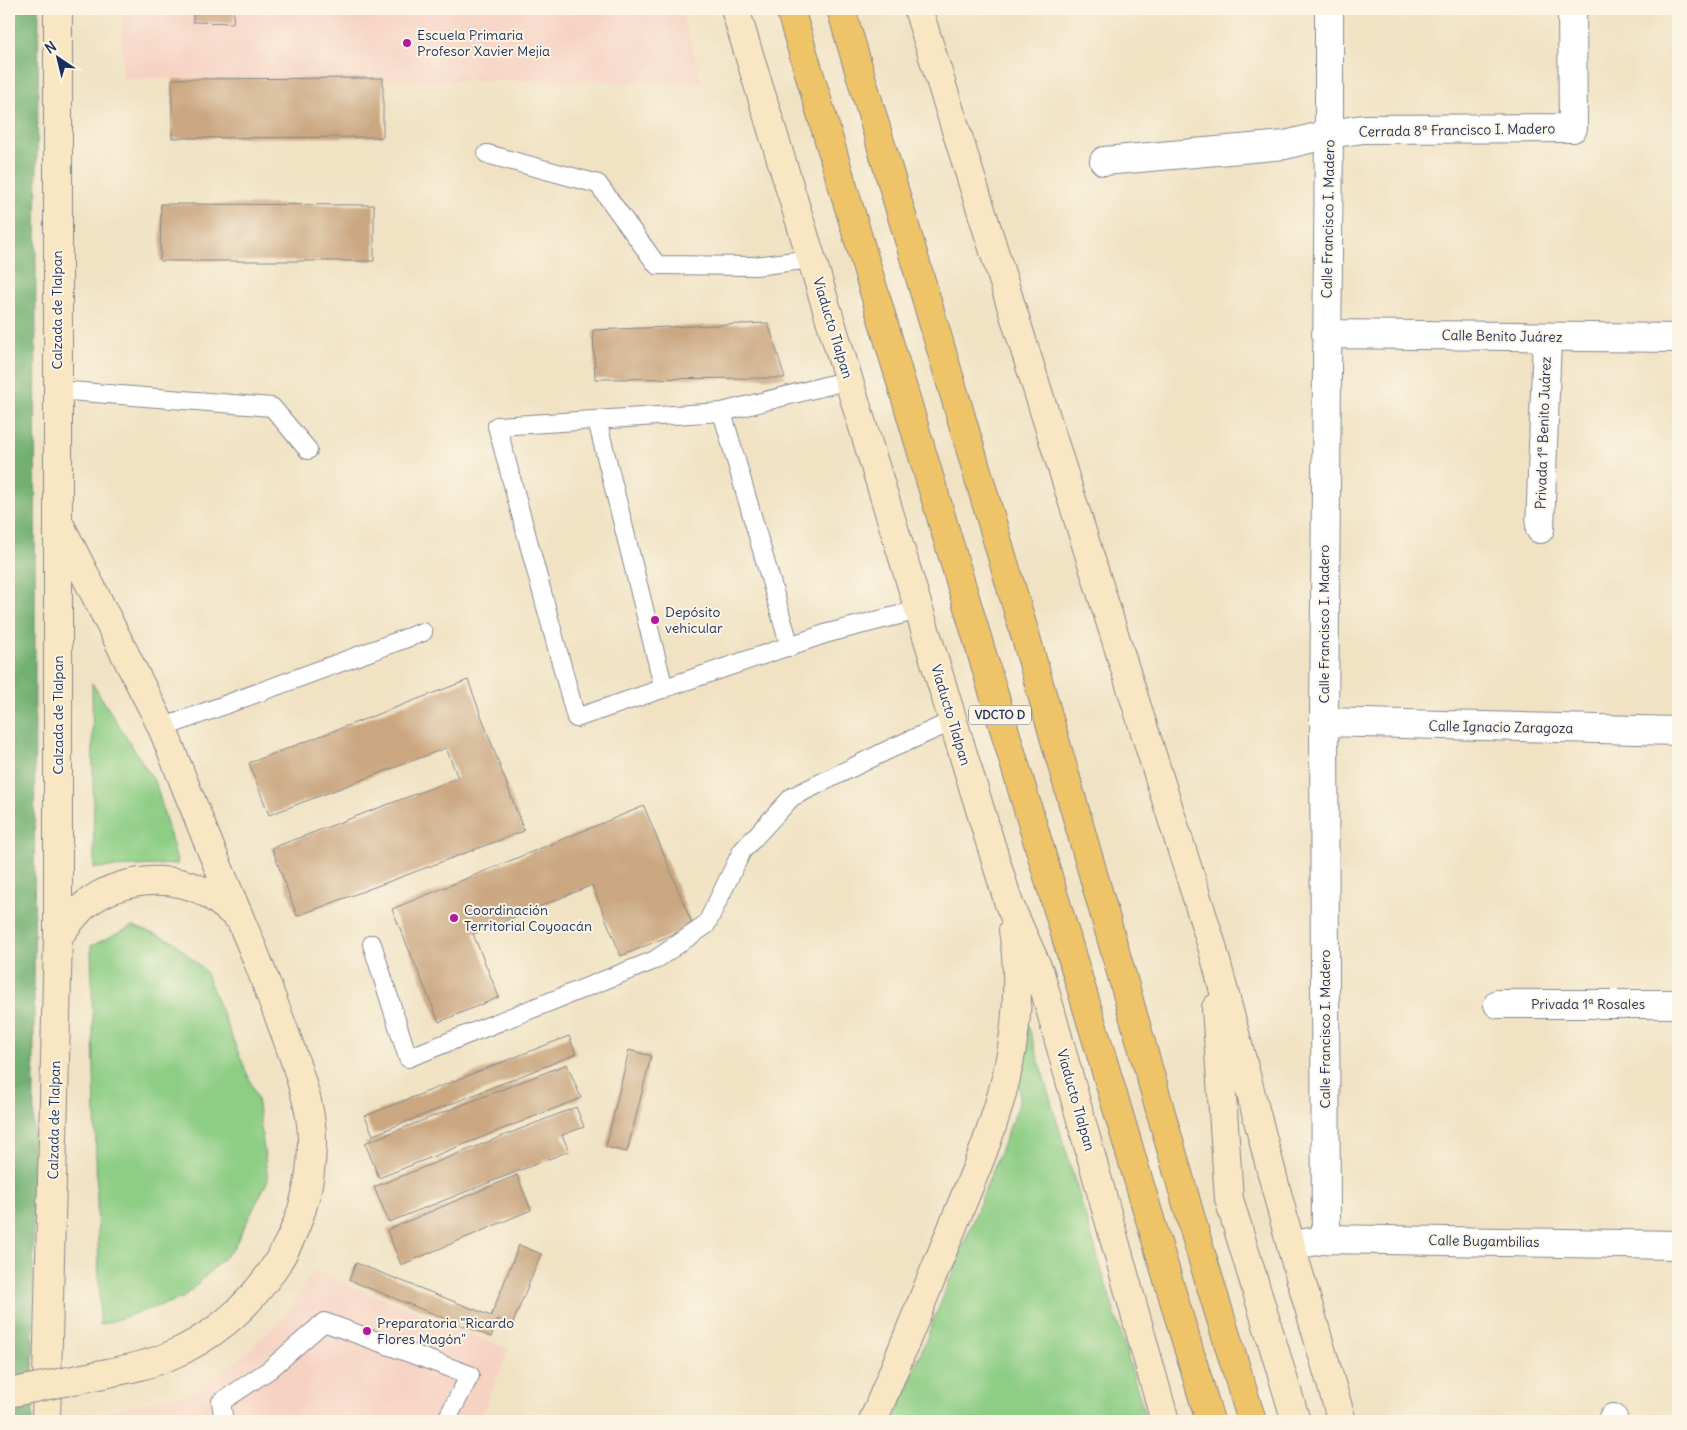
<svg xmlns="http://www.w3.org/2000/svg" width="1687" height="1430" viewBox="0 0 1687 1430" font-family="Delius,sans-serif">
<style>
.built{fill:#f6d2c3}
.green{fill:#8dcd84;stroke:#547e71}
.forest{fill:#72b072;stroke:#467068}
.building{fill:#caa781}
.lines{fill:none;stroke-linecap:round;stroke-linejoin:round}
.lane-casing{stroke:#868890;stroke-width:20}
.street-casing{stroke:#868890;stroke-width:30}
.secondary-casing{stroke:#868890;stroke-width:30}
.highway-casing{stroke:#868890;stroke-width:30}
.lane{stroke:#fff;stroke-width:18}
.street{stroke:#fff;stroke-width:28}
.secondary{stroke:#f9e7c3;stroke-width:28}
.highway{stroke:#efc469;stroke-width:28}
.secondary-bridge-casing{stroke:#868890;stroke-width:30;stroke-linecap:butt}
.secondary-bridge{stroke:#f9e7c3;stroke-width:28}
.poi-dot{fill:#b5179e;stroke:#fcf5e5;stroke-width:2}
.labels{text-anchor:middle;stroke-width:4;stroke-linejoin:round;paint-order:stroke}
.shield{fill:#fcf5e5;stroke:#5e6a86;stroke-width:1}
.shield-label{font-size:12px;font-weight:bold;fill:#1b2f5e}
.poi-label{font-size:14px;fill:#1b2f5e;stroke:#fcf5e5;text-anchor:start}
.street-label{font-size:14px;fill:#1b2f5e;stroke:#fcf5e5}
</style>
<rect width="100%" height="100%" fill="#fcf5e5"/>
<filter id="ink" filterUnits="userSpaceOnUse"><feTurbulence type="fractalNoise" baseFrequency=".02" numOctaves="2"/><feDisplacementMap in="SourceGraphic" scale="10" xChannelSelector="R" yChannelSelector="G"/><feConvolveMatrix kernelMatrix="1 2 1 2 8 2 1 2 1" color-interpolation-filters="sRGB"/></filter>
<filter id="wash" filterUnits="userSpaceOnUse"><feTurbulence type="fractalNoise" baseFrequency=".0096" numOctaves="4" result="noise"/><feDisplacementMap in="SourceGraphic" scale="20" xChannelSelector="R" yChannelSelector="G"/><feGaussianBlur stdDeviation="1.12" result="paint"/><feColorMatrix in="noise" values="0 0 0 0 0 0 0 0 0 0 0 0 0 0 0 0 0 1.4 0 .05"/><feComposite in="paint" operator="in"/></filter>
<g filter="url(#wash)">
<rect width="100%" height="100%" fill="#f0e2c3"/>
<path class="built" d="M 123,9 L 681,9 L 702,82 L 122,78 Z
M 313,1271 L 509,1349 L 479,1421 L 108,1421 L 107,1411 L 187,1395 L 246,1354 L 288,1313 Z"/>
<path class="green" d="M 92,683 L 156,784 L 178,864 L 94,868 Z
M 133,926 L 173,941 L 205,971 L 257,1098 L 268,1180 L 233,1249 L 183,1298 L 100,1325 L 91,946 Z
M 1022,1005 L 1147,1421 L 1103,1421 L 1101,1419 L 894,1421 L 1019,1104 Z"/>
<path class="forest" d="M 9,9 L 39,9 L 36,243 L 33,1421 L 9,1421 Z"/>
<g id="blocks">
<path class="building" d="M 193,9 L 234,9 L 233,23 L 193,22 Z
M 383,78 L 383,137 L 172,138 L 172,79 Z
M 161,204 L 374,205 L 374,261 L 160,261 Z
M 768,323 L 785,378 L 595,379 L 593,330 Z
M 468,680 L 524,831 L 297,916 L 272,848 L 458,778 L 446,748 L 269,815 L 249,763 Z
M 644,806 L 693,926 L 621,956 L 592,885 L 473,934 L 499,997 L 439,1022 L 392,909 Z
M 569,1036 L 576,1054 L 373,1135 L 365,1116 Z
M 629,1050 L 651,1056 L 627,1152 L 606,1147 Z
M 567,1064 L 581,1098 L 379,1178 L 365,1143 Z
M 576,1107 L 584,1127 L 562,1135 L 569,1151 L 389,1222 L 374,1187 Z
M 517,1175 L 531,1210 L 401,1265 L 387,1230 Z
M 519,1245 L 541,1254 L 512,1325 L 498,1319 L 491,1337 L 349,1280 L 356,1263 L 491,1316 Z"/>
</g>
</g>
<g filter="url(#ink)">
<use href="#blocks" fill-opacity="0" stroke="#868890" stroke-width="1"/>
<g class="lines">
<g class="lane-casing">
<path id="lane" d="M 487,154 L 598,184 L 657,265 L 755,266 L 812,259
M 57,390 L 272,407 L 308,450
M 722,412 L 849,380
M 597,420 L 664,689
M 790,647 L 722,412 L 497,426 L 576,718 L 828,633 L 919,610
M 162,728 L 423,632
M 372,944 L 408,1058 L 655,960 L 706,925 L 742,851 L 792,797 L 888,750 L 953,721
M 224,1421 L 221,1402 L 269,1370 L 324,1322 L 470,1375 L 446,1421"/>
</g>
<g class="street-casing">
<path id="street" d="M 1104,161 L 1285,145 L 1329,134 L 1363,129 L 1573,128 L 1572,9
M 1326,334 L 1678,338
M 1540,529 L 1547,337
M 1324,722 L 1678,731
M 1498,1004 L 1678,1004
M 1326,1239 L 1324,722 L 1329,134 L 1329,9
M 1291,1246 L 1326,1239 L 1678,1245
M 1613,1421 L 1613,1418"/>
</g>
<g class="secondary-casing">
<path id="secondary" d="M 735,9 L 1009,904 L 1040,973 L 1165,1421
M 918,9 L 1212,946 L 1291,1246 L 1342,1421
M 60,525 C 83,570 105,615 128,660 C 139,683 152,705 162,728 C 174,756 184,784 196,812 C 215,861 236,908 256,957 C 269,991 283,1026 295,1061 C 303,1086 312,1113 312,1140 C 313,1234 254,1321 167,1357 C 148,1365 128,1369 108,1373
M 58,937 C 66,926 74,915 85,905 C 117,879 168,873 205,892 C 217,899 227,908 238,917
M 1216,1008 L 1229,1199 L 1296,1421
M 46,1421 L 58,937 L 58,9
M 873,1421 L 977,1167 C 1008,1090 1026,1013 1013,930"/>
</g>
<g class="highway-casing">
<path id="highway" d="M 790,9 L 1210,1421
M 841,9 L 1026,638 L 1199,1247 L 1252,1421"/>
</g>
<use href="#lane" class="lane"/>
<use href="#street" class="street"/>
<use href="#secondary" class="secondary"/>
<use href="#highway" class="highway"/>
<g class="secondary-bridge-casing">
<path id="secondary-bridge" d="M 9,1393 L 108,1373"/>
</g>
<use href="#secondary-bridge" class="secondary-bridge"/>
</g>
</g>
<g class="poi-dot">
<circle cx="407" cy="43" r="5"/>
<circle cx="655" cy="620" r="5"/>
<circle cx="454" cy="918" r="5"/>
<circle cx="367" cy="1331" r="5"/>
</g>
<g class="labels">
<rect class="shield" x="969" y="705.5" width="62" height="19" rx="4"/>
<g class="shield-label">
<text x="1000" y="719">VDCTO D</text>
</g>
<g class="poi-label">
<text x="417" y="40">Escuela Primaria<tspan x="417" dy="16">Profesor Xavier Mejia</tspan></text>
<text x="665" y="617">Depósito<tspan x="665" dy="16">vehicular</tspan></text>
<text x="464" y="915">Coordinación<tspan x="464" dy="16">Territorial Coyoacán</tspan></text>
<text x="377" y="1328">Preparatoria "Ricardo<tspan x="377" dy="16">Flores Magón"</tspan></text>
</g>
<g class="street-label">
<text transform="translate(1457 130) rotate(-1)" y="5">Cerrada 8ª Francisco I. Madero</text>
<text transform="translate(1328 219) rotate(-89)" y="5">Calle Francisco I. Madero</text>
<text transform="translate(57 310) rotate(-90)" y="5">Calzada de Tlalpan</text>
<text transform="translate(833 328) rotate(73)" y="5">Viaducto Tlalpan</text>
<text transform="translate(1502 336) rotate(1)" y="5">Calle Benito Juárez</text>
<text transform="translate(1543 433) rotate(-88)" y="5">Privada 1ª Benito Juárez</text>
<text transform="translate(1324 624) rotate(-90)" y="5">Calle Francisco I. Madero</text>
<text transform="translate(58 715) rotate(-90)" y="5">Calzada de Tlalpan</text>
<text transform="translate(951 715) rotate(73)" y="5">Viaducto Tlalpan</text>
<text transform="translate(1501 727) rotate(1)" y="5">Calle Ignacio Zaragoza</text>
<text x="1588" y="1009">Privada 1ª Rosales</text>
<text transform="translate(1325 1029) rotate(-90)" y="5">Calle Francisco I. Madero</text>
<text transform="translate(1076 1100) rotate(74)" y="5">Viaducto Tlalpan</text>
<text transform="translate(54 1120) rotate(-89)" y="5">Calzada de Tlalpan</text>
<text transform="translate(1484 1241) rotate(1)" y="5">Calle Bugambilias</text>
</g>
</g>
<rect width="1687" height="1430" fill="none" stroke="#fcf5e5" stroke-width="30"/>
<g transform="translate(58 58) rotate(325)" stroke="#fcf5e5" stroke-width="4" paint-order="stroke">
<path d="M0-4L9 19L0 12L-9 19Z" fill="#1b2f5e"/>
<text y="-8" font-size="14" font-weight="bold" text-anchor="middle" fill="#1b2f5e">N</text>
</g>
</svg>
